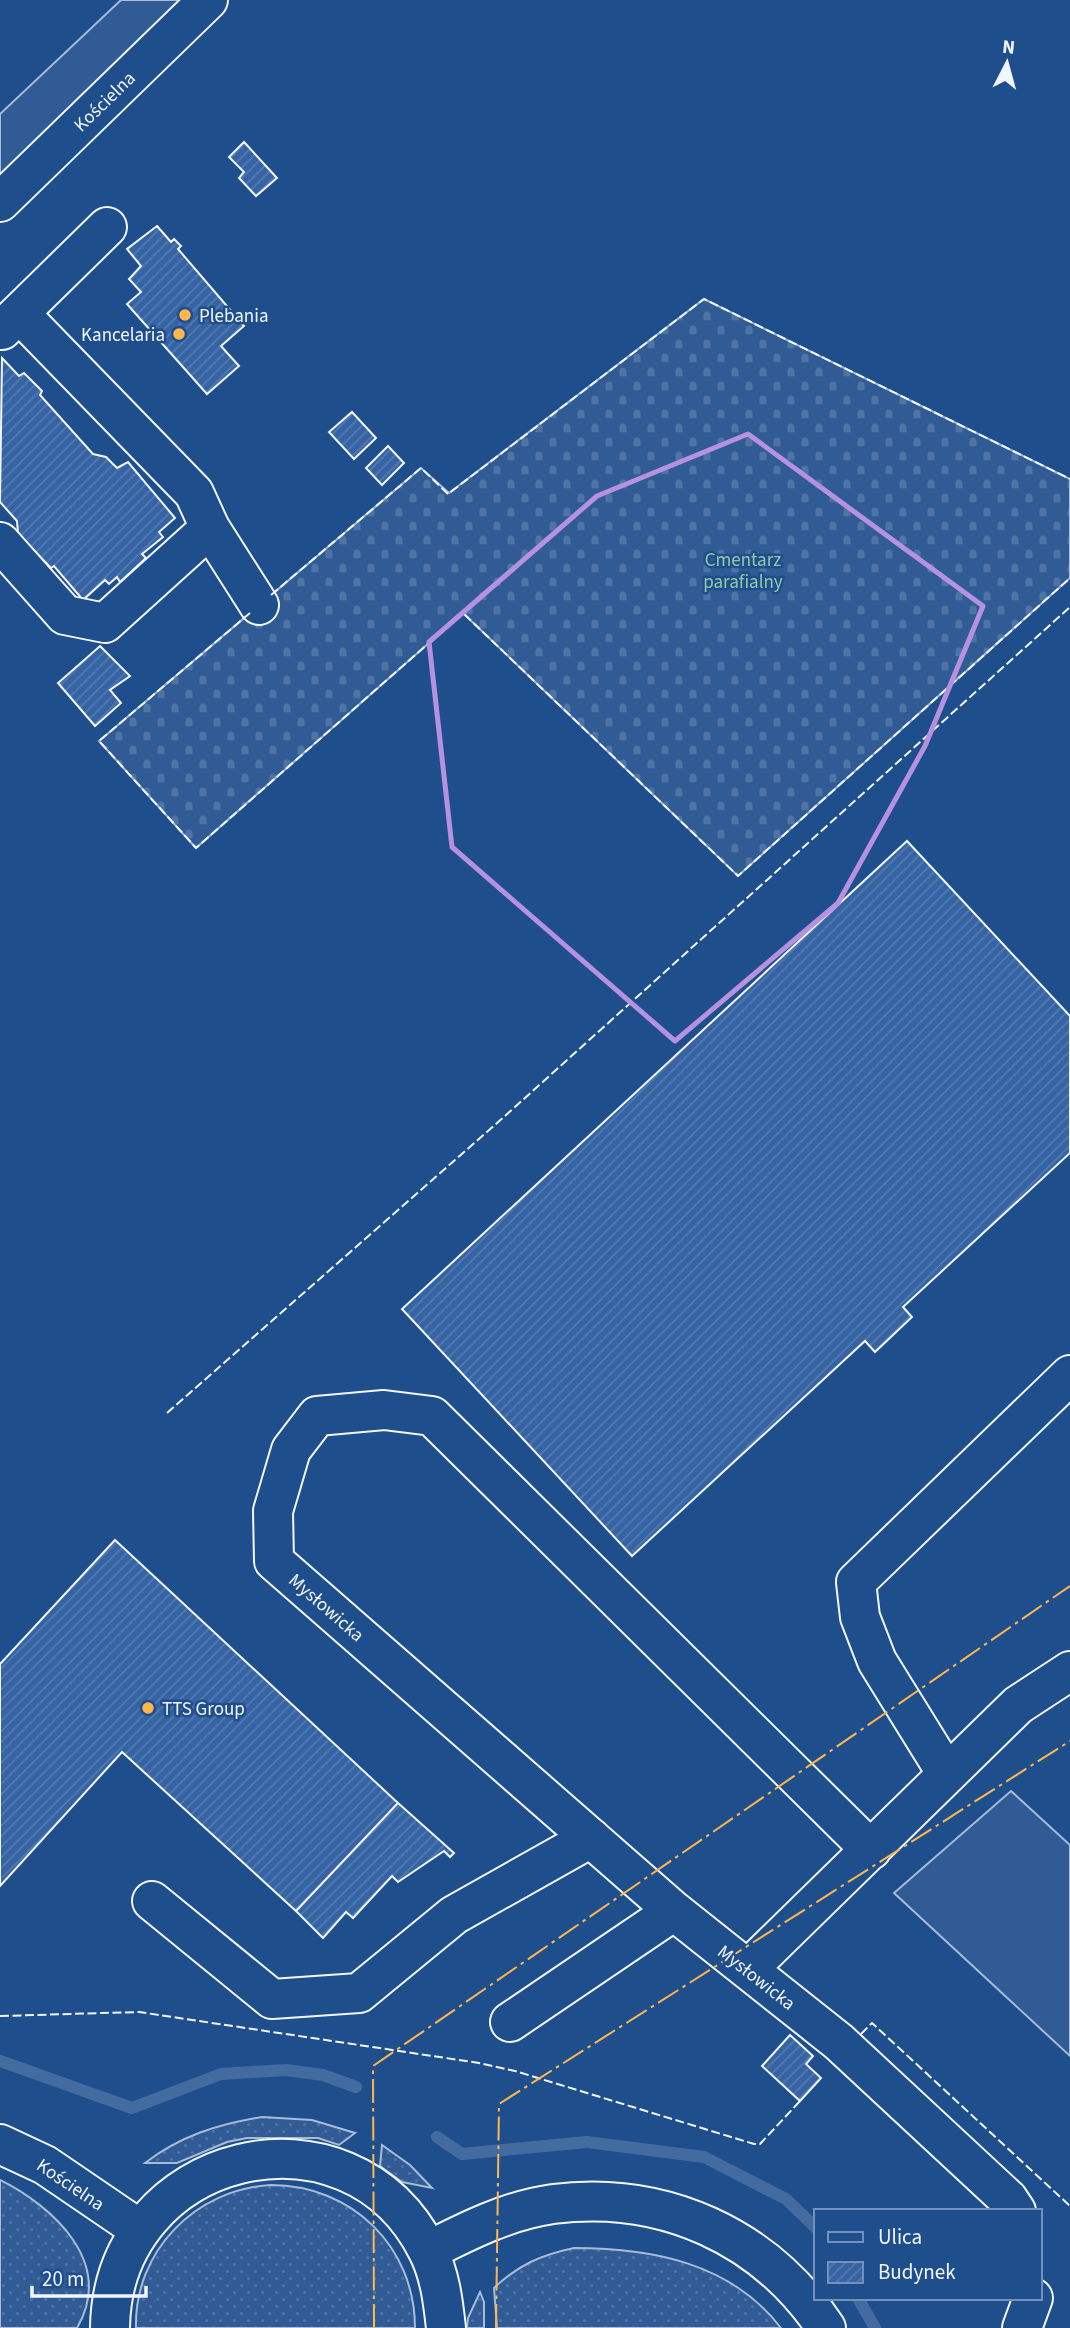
<svg xmlns="http://www.w3.org/2000/svg" width="1070" height="2328" viewBox="0 0 1070 2328" font-family="'Source Sans 3',sans-serif">
<style>
.grass{fill:url(#grass-dots);stroke:#a8bbd7;stroke-width:2}
.cemetery{fill:url(#cemetery-stones);stroke:#a8bbd7;stroke-width:2}
.pitch{fill:#305b95;stroke:#a8bbd7;stroke-width:2}
.lines{fill:none;stroke-linecap:round;stroke-linejoin:round}
.stream{stroke:#446ba0;stroke-width:12}
.building{fill:url(#building-hatch);stroke:#f2f6ff;stroke-width:2}
.minor-casing{stroke:#f2f6ff;stroke-width:42}
.minor{stroke:#1f4e8c;stroke-width:38}
.fence{stroke:#f2f6ff;stroke-width:2;stroke-dasharray:9 3.5;stroke-linecap:butt}
.power{stroke:#ffb74d;stroke-width:2;stroke-dasharray:24 5 3.5 5;stroke-linecap:butt}
.marked{fill:none;stroke:#b691df;stroke-width:5;stroke-linejoin:round}
.poi-dot{fill:#ffb74d;stroke:#1f4e8c;stroke-width:2.5}
.labels{text-anchor:middle;stroke-width:5;stroke-linejoin:round;paint-order:stroke}
.street-label{font-size:19px;fill:#f2f6ff;stroke:#1f4e8c}
.poi-label{font-size:19px;fill:#f2f6ff;stroke:#1f4e8c;text-anchor:start}
.park-label{font-size:19px;fill:#97c8a6;stroke:#1f4e8c}
</style>
<defs>
<pattern id="grass-dots" width="8" height="8" patternUnits="userSpaceOnUse" patternTransform="scale(1.75)"><rect width="8" height="8" fill="#305b95"/><path d="M2 2h.1M6 6h.1" fill="none" stroke="#4e73a5" stroke-width="1.8" stroke-linecap="round"/></pattern>
<pattern id="cemetery-stones" width="16" height="16" patternUnits="userSpaceOnUse" patternTransform="scale(1.75)"><rect width="16" height="16" fill="#305b95"/><path d="M2 7V4a2 2 0 0 1 4 0v3zM10 15v-3a2 2 0 0 1 4 0v3z" fill="#4e73a5"/></pattern>
<pattern id="building-hatch" width="6" height="6" patternUnits="userSpaceOnUse" patternTransform="scale(1.75)"><rect width="6" height="6" fill="#3563a3"/><path d="M-1 1l2-2M0 6l6-6M5 7l2-2" fill="none" stroke="#537ab1"/></pattern>
</defs>
<rect width="100%" height="100%" fill="#1f4e8c"/>
<path class="grass" d="M 262,2117 L 312,2120 L 355,2133 L 339,2145 L 318,2138 L 247,2138 L 227,2142 L 177,2163 L 145,2163 C 180,2136 218,2124 262,2117 Z
M 382,2145 L 410,2165 L 432,2188 L 402,2182 L 380,2166 Z
M 0,2180 C 54,2207 115,2263 77,2328 L 0,2328 Z
M 271,2185 C 352,2185 415,2247 415,2328 L 136,2328 C 134,2251 196,2189 271,2185 Z
M 574,2248 C 652,2248 731,2263 781,2328 L 497,2328 L 494,2288 C 518,2265 541,2255 574,2248 Z
M 480,2292 L 484,2302 L 484,2328 L 467,2328 L 468,2318 Z"/>
<path class="cemetery" d="M 704,299 L 1070,479 L 1070,578 L 738,876 L 463,613 L 196,848 L 99,741 L 421,468 L 449,493 Z"/>
<path class="pitch" d="M 121,0 L 208,0 L 0,202 L 0,114 Z
M 1011,1791 L 1070,1845 L 1070,2056 L 894,1893 Z"/>
<g class="lines">
<path class="stream" d="M 0,2061 L 132,2108 L 221,2074 L 286,2070 L 323,2075 L 356,2087
M 437,2137 L 462,2154 L 587,2142 L 704,2157 L 786,2199 L 816,2228
M 858,2298 L 875,2328"/>
</g>
<path class="building" d="M 244,142 L 277,178 L 256,196 L 239,178 L 244,172 L 229,157 Z
M 157,226 L 171,242 L 174,239 L 181,246 L 178,249 L 244,326 L 221,346 L 239,366 L 207,394 L 127,304 L 141,292 L 129,279 L 141,266 L 127,249 Z
M 2,358 L 19,376 L 24,373 L 42,391 L 40,395 L 93,454 L 106,457 L 117,468 L 128,462 L 175,518 L 159,532 L 163,537 L 142,554 L 146,558 L 120,582 L 117,577 L 109,584 L 105,580 L 83,600 L 54,566 L 51,568 L 18,534 L 17,521 L 0,502 Z
M 352,412 L 376,438 L 354,459 L 329,432 Z
M 388,446 L 404,463 L 382,485 L 366,468 Z
M 100,646 L 130,676 L 110,690 L 121,703 L 95,726 L 58,683 Z
M 907,841 L 1070,1016 L 1070,1153 L 903,1307 L 912,1317 L 875,1352 L 865,1341 L 632,1556 L 402,1309 Z
M 115,1540 L 398,1803 L 296,1911 L 122,1752 L 0,1886 L 0,1664 Z
M 398,1803 L 454,1853 L 450,1857 L 444,1851 L 398,1882 L 392,1876 L 353,1918 L 346,1912 L 323,1938 L 296,1911 Z
M 790,2035 L 813,2056 L 806,2064 L 821,2078 L 800,2101 L 762,2066 Z"/>
<g class="lines">
<g class="minor-casing">
<path id="minor" d="M 0,202 L 208,0
M 20,314 L 194,493 L 210,528 L 259,605
M 2,330 L 107,227
M 0,542 L 65,615 L 105,623 L 210,528
M 947,1774 L 877,1661 L 860,1617 L 856,1582 L 1070,1375
M 871,1850 L 432,1416 L 384,1410 L 317,1416 L 291,1450 L 273,1511 L 274,1561 L 674,1911 L 839,2042 L 1008,2199 L 1016,2211
M 152,1901 L 272,1999 L 359,1993 L 454,1915 L 591,1838
M 748,1969 L 1018,1705 L 1070,1671
M 510,2022 L 674,1911
M 0,2144 L 45,2165 L 139,2229
M 428,2251 C 467,2231 509,2210 553,2204 C 663,2190 765,2236 826,2328
M 110,2328 C 112,2151 349,2093 428,2251 C 440,2275 443,2301 446,2328
M 1022,2328 L 1033,2298"/>
</g>
<use href="#minor" class="minor"/>
<path class="fence" d="M 271,595 L 421,468 L 448,494 L 704,299 L 1070,479
M 250,613 L 99,741 L 196,848 L 463,613 L 738,876 L 1070,578
M 167,1413 L 496,1124 L 1070,607
M 0,2016 L 139,2012 L 479,2063 L 515,2071 L 754,2144 L 760,2144 L 800,2101
M 861,2034 L 872,2023 L 1070,2206"/>
<path class="power" d="M 374,2328 L 373,2066 L 1070,1586
M 496,2328 L 499,2104 L 1070,1741"/>
</g>
<path class="marked" d="M 748,434 L 983,606 L 925,746 L 838,903 L 675,1041 L 452,847 L 429,642 L 597,496 Z"/>
<g class="poi-dot">
<circle cx="185" cy="315" r="7"/>
<circle cx="179" cy="334" r="7"/>
<circle cx="148" cy="1708" r="7"/>
</g>
<g class="labels">
<g class="street-label">
<text transform="translate(104 101) rotate(-44)" y="7">Kościelna</text>
<text transform="translate(327 1607) rotate(41)" y="7">Mysłowicka</text>
<text transform="translate(757 1977) rotate(38)" y="7">Mysłowicka</text>
<text transform="translate(71 2184) rotate(34)" y="7">Kościelna</text>
</g>
<g class="poi-label">
<text x="199" y="322">Plebania</text>
<text x="165" y="341" text-anchor="end">Kancelaria</text>
<text x="162" y="1715">TTS Group</text>
</g>
<g class="park-label">
<text x="743" y="566">Cmentarz<tspan x="743" dy="22">parafialny</tspan></text>
</g>
</g>
<rect x="814" y="2209" width="228" height="91" fill="#1f4e8c" stroke="#7391ba" stroke-width="2"/>
<rect x="828" y="2232" width="35" height="10" fill="#1f4e8c" stroke="#7391ba" stroke-width="2"/>
<text x="878" y="2244" font-size="21" fill="#f2f6ff">Ulica</text>
<rect x="828" y="2262" width="35" height="21" fill="url(#building-hatch)" stroke="#7391ba" stroke-width="2"/>
<text x="878" y="2279" font-size="21" fill="#f2f6ff">Budynek</text>
<g transform="translate(1007 63) rotate(6)" stroke="#1f4e8c" stroke-width="5" paint-order="stroke">
<path d="M0-5L12 26L0 18L-12 26Z" fill="#f2f6ff"/>
<text y="-10" font-size="19" font-weight="bold" text-anchor="middle" fill="#f2f6ff">N</text>
</g>
<path d="M32 2286v10h114v-10" fill="none" stroke="#f2f6ff" stroke-width="3.5"/>
<text x="42" y="2286" font-size="21" fill="#f2f6ff" stroke="#1f4e8c" stroke-width="5" paint-order="stroke">20 m</text>
</svg>
